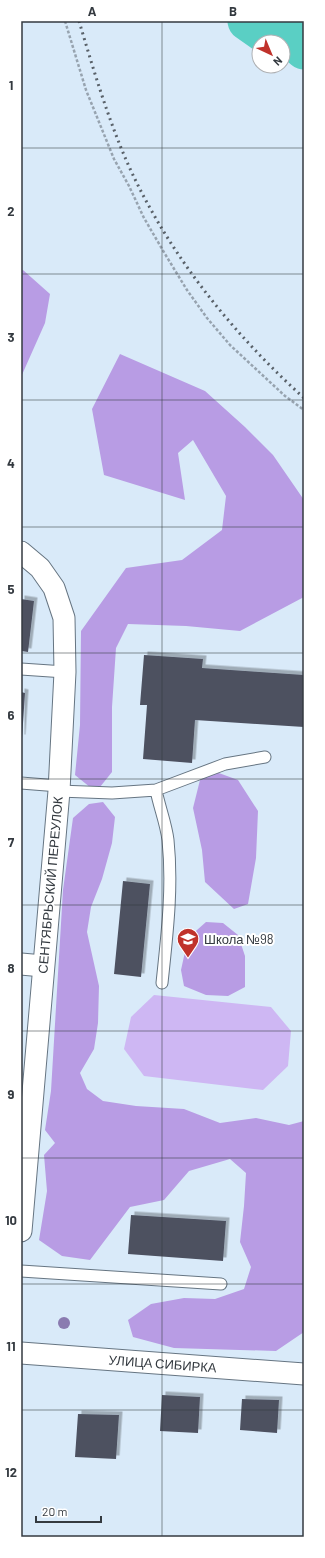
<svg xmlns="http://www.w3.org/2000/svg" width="325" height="1558" viewBox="0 0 325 1558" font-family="Barlow,sans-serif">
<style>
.green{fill:#ceb7f3}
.forest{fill:#b89ce4}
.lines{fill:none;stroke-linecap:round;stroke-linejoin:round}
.river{stroke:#5acfc4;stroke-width:39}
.building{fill:#4d5161;filter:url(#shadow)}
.service-casing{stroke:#667582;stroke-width:13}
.minor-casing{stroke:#667582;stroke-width:23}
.path{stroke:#97a3af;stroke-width:2.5;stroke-dasharray:3 2;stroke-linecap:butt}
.service{stroke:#fff;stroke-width:11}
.minor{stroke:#fff;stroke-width:21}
.rail{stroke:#596169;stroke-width:3;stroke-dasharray:2 4;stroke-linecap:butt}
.tree{fill:#8a7bb0}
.grid{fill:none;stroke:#343a40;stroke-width:1;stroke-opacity:0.55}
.labels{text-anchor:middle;stroke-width:4;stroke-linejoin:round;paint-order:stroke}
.street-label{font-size:13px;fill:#343a40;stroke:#fff}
.poi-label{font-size:13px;fill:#343a40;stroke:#fff;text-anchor:start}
.neatline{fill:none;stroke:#343a40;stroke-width:1.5}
.grid-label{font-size:13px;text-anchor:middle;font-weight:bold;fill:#343a40}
</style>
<defs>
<filter id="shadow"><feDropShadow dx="3.5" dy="-3.5" stdDeviation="0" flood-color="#0004"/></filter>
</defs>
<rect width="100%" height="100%" fill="#d9eaf9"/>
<path class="green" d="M 154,995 L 271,1007 L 291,1031 L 288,1066 L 263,1090 L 144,1076 L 124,1049 L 131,1017 Z"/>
<path class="forest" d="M 23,270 L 50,294 L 45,323 L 21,377 L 21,271 Z
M 120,354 L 205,391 L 245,427 L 273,455 L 304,500 L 304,597 L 240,631 L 186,626 L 128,624 L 116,648 L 112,707 L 112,772 L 96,792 L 75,775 L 80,725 L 81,631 L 126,568 L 182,560 L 222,530 L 226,496 L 193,440 L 178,453 L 185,500 L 104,475 L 92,409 Z
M 216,772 L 238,780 L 258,811 L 256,858 L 248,904 L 234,909 L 205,882 L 202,850 L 193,808 L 200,780 Z
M 103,802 L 115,817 L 112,843 L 102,879 L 91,907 L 87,932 L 99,986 L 98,1023 L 94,1049 L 80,1073 L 87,1089 L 103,1101 L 136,1106 L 184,1109 L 220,1123 L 256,1118 L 289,1125 L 304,1121 L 304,1332 L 276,1351 L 174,1348 L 133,1337 L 128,1320 L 151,1304 L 184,1298 L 215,1299 L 244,1289 L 251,1267 L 240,1242 L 244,1206 L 246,1173 L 230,1159 L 189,1171 L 164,1200 L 130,1207 L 90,1260 L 62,1256 L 39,1240 L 47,1191 L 44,1155 L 55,1143 L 45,1130 L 51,1091 L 63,890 L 73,818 L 89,804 Z
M 206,922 L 223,923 L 238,935 L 245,956 L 245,987 L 228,996 L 206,995 L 184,986 L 181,970 L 188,938 Z"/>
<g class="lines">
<path class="river" d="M 247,21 L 271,38 L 289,37 L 304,50"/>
</g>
<path class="building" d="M 21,599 L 34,601 L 28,652 L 21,651 Z
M 144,655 L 203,659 L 202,668 L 304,675 L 304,727 L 195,720 L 192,763 L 143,759 L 147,705 L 140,705 Z
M 21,692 L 25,693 L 22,738 L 21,738 Z
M 123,881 L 150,884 L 141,977 L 114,974 Z
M 131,1215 L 226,1221 L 223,1261 L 128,1254 Z
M 162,1395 L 200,1397 L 198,1433 L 160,1431 Z
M 242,1399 L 279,1400 L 277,1433 L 240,1430 Z
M 78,1414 L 119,1415 L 116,1459 L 75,1457 Z"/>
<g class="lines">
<g class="service-casing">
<path id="service" d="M 21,669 L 65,672
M 21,783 L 59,786
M 156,790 C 159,806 166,823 168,840 C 173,888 167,935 162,983
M 59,791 L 112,793 L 156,790 L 225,764 L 265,757
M 21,1271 L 221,1284"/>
</g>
<g class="minor-casing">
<g id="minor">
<path d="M 21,552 L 40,568 L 54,588 L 64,618 L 65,672 L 59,791 L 21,1231"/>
<path d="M 21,964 L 43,966"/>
<path id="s1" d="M 21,1353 L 304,1374"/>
</g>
</g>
<path class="path" d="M 65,21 L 86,90 L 114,159 L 129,186 L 144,218 L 165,254 L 187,290 L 207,318 L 230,345 L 285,396 L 304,410"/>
<use href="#service" class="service"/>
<use href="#minor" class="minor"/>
<path class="rail" d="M 79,21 C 93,68 107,116 127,162 C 167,252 231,332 304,398"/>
</g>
<circle class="tree" cx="64" cy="1323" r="6"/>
<path class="grid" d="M 162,21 L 162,1537M 21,148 L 304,148M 21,274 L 304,274M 21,400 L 304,400M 21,527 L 304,527M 21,653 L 304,653M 21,779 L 304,779M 21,905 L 304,905M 21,1031 L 304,1031M 21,1158 L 304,1158M 21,1284 L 304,1284M 21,1410 L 304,1410"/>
<defs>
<g id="school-pin" transform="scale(1.15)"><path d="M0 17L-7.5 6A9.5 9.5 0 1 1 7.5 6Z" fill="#c0322b" stroke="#fff"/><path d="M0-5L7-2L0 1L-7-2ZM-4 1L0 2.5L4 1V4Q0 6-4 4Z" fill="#fff"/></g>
</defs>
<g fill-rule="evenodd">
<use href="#school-pin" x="188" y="939"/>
</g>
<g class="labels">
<g class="street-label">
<text transform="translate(50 885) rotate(-85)" y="5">СЕНТЯБРЬСКИЙ ПЕРЕУЛОК</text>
<text dy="5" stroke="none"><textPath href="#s1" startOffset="142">УЛИЦА СИБИРКА</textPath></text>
</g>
<g class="poi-label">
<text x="204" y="944">Школа №98</text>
</g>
</g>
<rect width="325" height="1558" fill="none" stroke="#ffffff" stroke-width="44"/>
<g transform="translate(271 54) rotate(136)"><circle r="19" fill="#ffffff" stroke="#aeb0b3"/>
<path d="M0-3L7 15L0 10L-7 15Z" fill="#c0322b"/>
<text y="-6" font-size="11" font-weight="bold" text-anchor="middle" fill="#343a40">N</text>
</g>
<path d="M36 1516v6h65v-6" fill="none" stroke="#343a40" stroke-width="2"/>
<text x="42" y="1516" font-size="12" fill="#343a40" stroke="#ffffff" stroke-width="3" paint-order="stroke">20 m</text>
<rect x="22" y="22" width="281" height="1514" class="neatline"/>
<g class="grid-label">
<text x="92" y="16">A</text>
<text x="233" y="16">B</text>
<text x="11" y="90">1</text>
<text x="11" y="216">2</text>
<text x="11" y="342">3</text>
<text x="11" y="468">4</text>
<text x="11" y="594">5</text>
<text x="11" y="720">6</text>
<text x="11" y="847">7</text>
<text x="11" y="973">8</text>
<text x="11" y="1099">9</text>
<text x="11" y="1225">10</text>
<text x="11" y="1351">11</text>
<text x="11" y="1477">12</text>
</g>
</svg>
